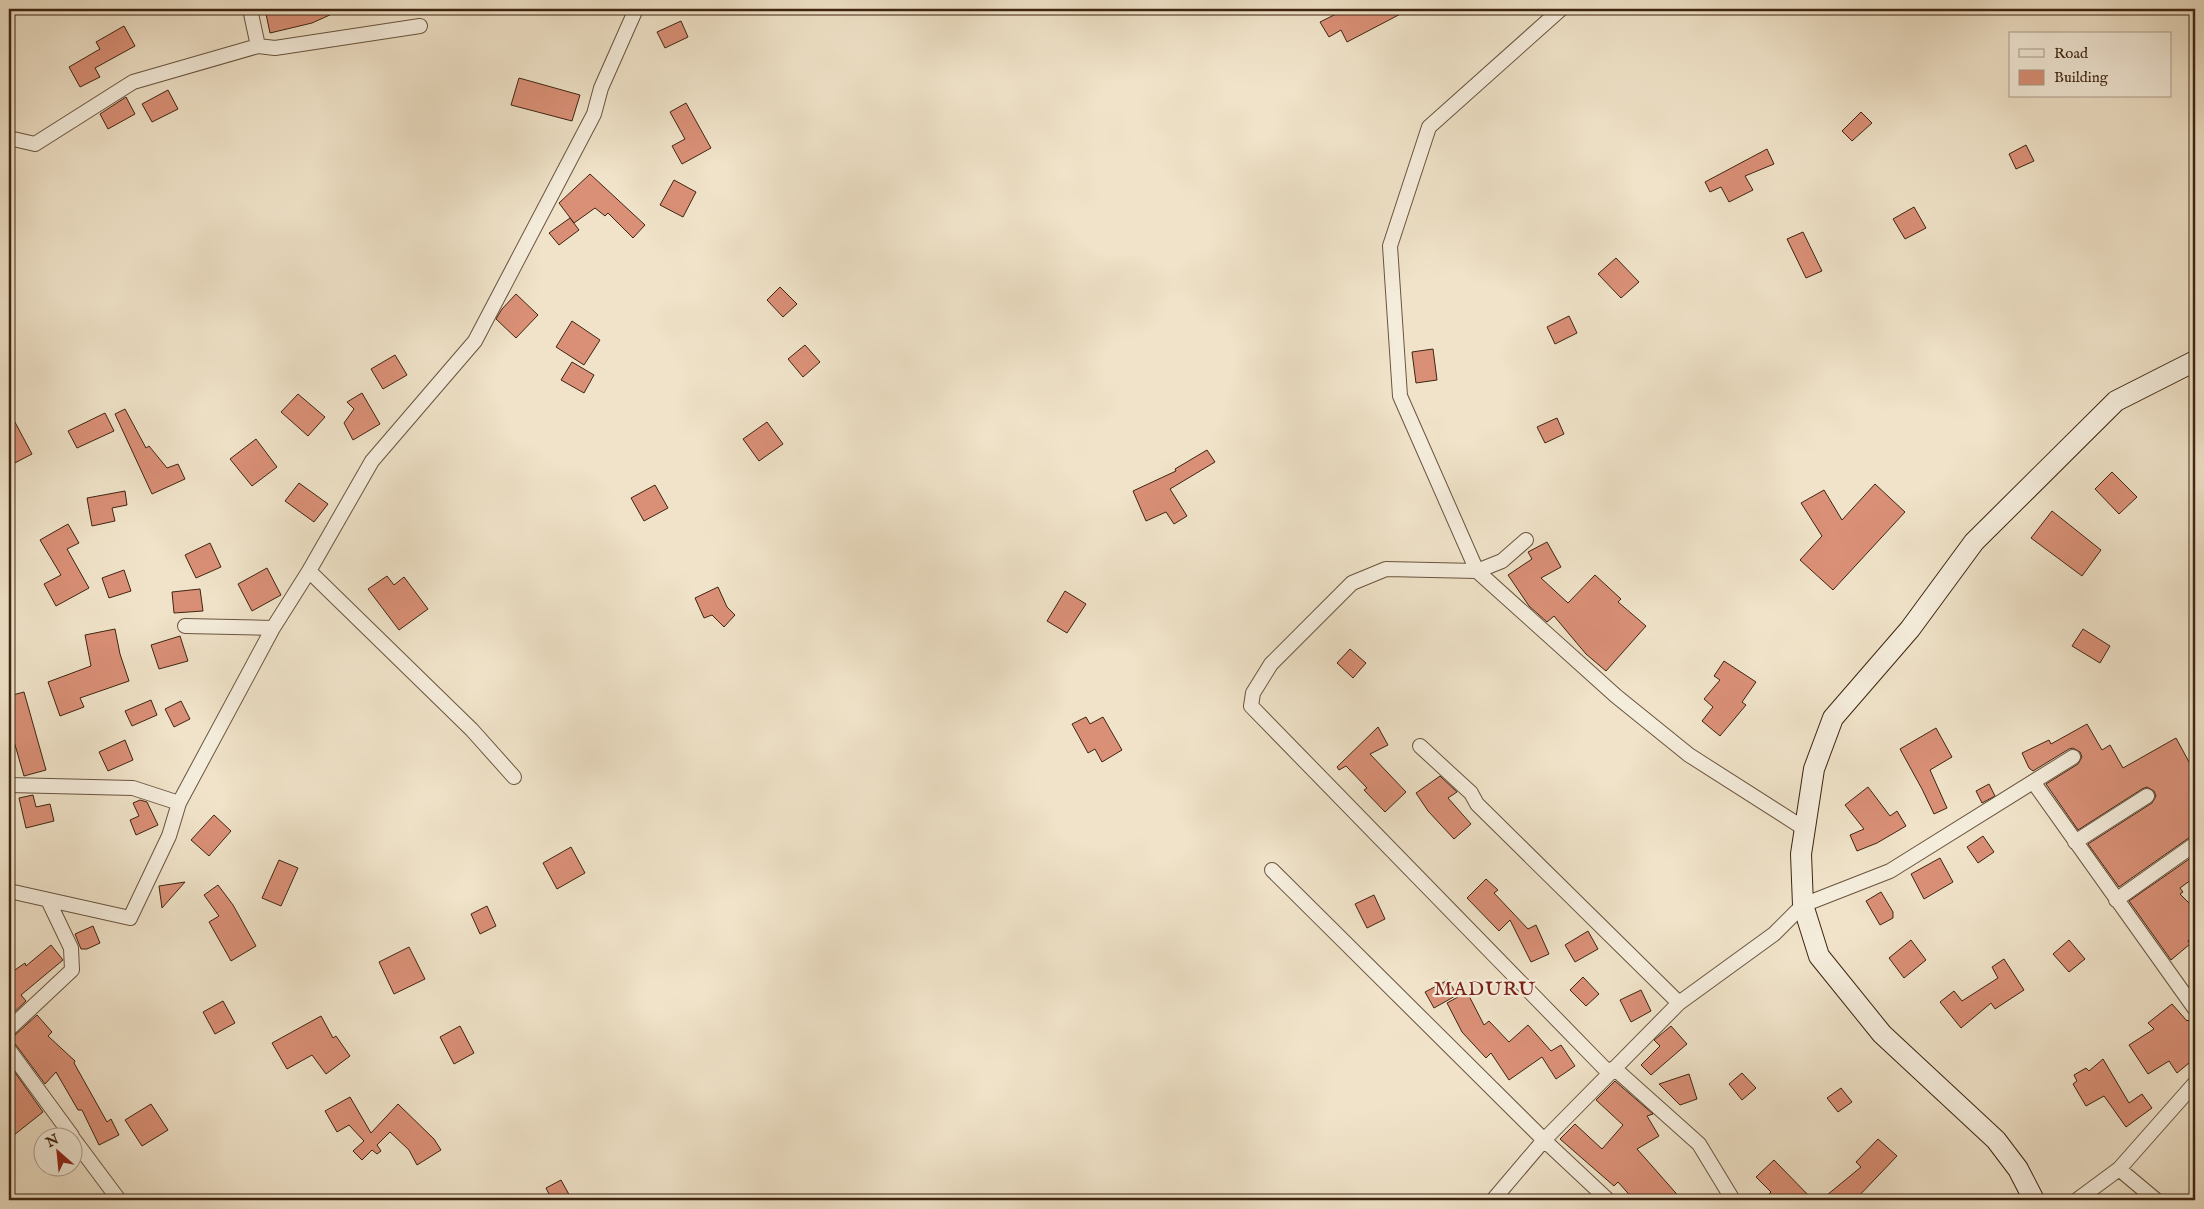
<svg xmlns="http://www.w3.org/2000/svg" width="2204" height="1209" viewBox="0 0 2204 1209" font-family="'IM FELL English',serif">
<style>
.building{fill:#da9077;stroke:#3e2511}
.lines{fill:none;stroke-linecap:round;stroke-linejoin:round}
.street-casing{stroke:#6a543f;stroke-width:16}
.secondary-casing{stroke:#3e2511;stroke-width:22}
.street{stroke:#f5eddc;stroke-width:14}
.secondary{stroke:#f5eddc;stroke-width:20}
.labels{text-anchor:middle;stroke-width:4.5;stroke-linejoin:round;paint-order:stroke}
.quarter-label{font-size:20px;letter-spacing:1px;fill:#7a1f14;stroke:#f5eddc}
</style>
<rect width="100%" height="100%" fill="#f0e3c9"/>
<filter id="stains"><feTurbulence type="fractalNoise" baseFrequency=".004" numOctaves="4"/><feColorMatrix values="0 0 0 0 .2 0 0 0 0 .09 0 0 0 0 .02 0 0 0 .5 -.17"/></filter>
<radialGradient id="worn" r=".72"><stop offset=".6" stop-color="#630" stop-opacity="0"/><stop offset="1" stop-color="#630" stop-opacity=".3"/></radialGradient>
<path class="building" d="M 265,9 L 343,9 L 312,23 L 270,33 Z
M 1346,9 L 1410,9 L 1347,42 L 1341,30 L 1329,37 L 1320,22 Z
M 681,21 L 688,37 L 665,48 L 657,32 Z
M 124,26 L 135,46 L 95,68 L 100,77 L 80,87 L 69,67 L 100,49 L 96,42 Z
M 519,78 L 580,95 L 572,121 L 511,105 Z
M 168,90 L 178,109 L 152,122 L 142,104 Z
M 126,97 L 135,114 L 108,129 L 100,114 Z
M 686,103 L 711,148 L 682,164 L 672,146 L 685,139 L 670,112 Z
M 1861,112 L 1872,123 L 1852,141 L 1842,131 Z
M 2026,145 L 2034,161 L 2016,169 L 2009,154 Z
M 1767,149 L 1774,164 L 1745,176 L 1753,190 L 1729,202 L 1721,187 L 1710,192 L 1705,182 Z
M 590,174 L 645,225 L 633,238 L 608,213 L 605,216 L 595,208 L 574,223 L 559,203 Z
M 674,180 L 696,192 L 683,217 L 660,205 Z
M 1914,207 L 1926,228 L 1905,239 L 1893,219 Z
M 570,218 L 579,230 L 559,245 L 549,233 Z
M 1803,232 L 1822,271 L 1806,278 L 1787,239 Z
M 1616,258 L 1639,282 L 1621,298 L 1598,274 Z
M 780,287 L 797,304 L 783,317 L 767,300 Z
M 516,294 L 538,315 L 516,338 L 496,319 L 502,309 Z
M 1569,316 L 1577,333 L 1555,344 L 1547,327 Z
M 572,321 L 600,340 L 584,365 L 556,347 Z
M 805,345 L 820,362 L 803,377 L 788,359 Z
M 1433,349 L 1437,380 L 1416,383 L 1412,352 Z
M 395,355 L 407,375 L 383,389 L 371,369 Z
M 572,362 L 594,375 L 584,393 L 561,380 Z
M 362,393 L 380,424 L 353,440 L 344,423 L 354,409 L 347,402 Z
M 298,394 L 325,417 L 308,436 L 281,412 Z
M 125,409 L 146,448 L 149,446 L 167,468 L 178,464 L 185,479 L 152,494 L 115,414 Z
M 9,411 L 32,454 L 9,466 Z
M 105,413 L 114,431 L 77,448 L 68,431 Z
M 1557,418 L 1564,434 L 1545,443 L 1537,427 Z
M 767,422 L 783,444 L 759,461 L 743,439 Z
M 256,439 L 277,467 L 252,486 L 230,459 Z
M 1207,450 L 1215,462 L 1170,489 L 1187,516 L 1174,524 L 1166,512 L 1146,521 L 1133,491 L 1176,471 L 1175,469 Z
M 2112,472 L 2137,497 L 2119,514 L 2095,489 Z
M 299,483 L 328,504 L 314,522 L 285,501 Z
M 1875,484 L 1905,512 L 1833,590 L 1800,560 L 1822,536 L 1801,503 L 1824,490 L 1842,520 Z
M 655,485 L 668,508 L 644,521 L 631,498 Z
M 125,491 L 127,505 L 112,508 L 115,521 L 92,526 L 87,498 Z
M 2052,511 L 2101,550 L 2082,576 L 2031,538 Z
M 68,524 L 79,543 L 67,549 L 89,588 L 56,606 L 44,584 L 61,575 L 40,540 Z
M 1547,542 L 1561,567 L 1541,578 L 1568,603 L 1595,575 L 1621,599 L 1618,602 L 1646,626 L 1606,671 L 1586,654 L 1554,616 L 1547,622 L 1529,606 L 1508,575 L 1532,559 L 1528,552 Z
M 210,543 L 221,567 L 196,578 L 185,555 Z
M 267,568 L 281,595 L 252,611 L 238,584 Z
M 124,570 L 131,591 L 109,598 L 102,578 Z
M 387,576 L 394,585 L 404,577 L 428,609 L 399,630 L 368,589 Z
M 718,587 L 727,607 L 735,615 L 724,627 L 712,615 L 704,618 L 695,598 Z
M 200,589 L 203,611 L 174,613 L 172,592 Z
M 1065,591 L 1086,604 L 1067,633 L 1047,621 Z
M 115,629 L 120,654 L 129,681 L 80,698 L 84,707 L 60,716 L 48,682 L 91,666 L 85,635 Z
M 2083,629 L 2110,646 L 2100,663 L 2072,646 Z
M 180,636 L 188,661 L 159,669 L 151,645 Z
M 1350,649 L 1366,663 L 1353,678 L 1337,663 Z
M 1724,661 L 1756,682 L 1742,702 L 1746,705 L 1720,736 L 1702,721 L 1713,707 L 1704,699 L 1720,680 L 1714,676 Z
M 24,692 L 46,770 L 24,776 L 9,724 L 9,696 Z
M 151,700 L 157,715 L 132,726 L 125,711 Z
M 181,701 L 190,719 L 174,727 L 165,709 Z
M 1086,717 L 1090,724 L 1103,717 L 1122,750 L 1102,762 L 1095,749 L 1088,753 L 1072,724 Z
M 2087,724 L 2102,750 L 2110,745 L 2123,768 L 2176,738 L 2195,773 L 2195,835 L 2190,837 L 2119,887 L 2088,844 L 2152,803 L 2156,796 L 2154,791 L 2147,787 L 2142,789 L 2078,830 L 2046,784 L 2078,764 L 2082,757 L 2080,752 L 2073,748 L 2069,749 L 2033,771 L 2029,768 L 2022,753 L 2049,740 L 2051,744 Z
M 1378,727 L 1388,745 L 1370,754 L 1406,792 L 1385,812 L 1364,790 L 1367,788 L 1346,766 L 1339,770 L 1337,767 Z
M 1936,728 L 1952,757 L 1930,770 L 1947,808 L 1934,814 L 1922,789 L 1900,749 Z
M 125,740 L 133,760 L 108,771 L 99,752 Z
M 1440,776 L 1457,792 L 1448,798 L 1471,824 L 1454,839 L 1428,811 L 1416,793 Z
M 1989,784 L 1995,796 L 1982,803 L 1976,791 Z
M 1868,787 L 1890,816 L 1897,811 L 1906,826 L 1877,843 L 1857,851 L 1850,835 L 1864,829 L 1845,805 Z
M 33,795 L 36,807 L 50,804 L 54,821 L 26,828 L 19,798 Z
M 140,800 L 147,802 L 158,825 L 136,835 L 130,820 L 139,816 L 133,803 Z
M 214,815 L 231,831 L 209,856 L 191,840 Z
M 1983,836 L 1994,852 L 1978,863 L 1967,847 Z
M 571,847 L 585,873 L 557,889 L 543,863 Z
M 2195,855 L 2195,877 L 2180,888 L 2183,892 L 2180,894 L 2195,909 L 2195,934 L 2188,941 L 2190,944 L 2171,960 L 2129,901 Z
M 1940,858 L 1953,882 L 1924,899 L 1911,874 Z
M 279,860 L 298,868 L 281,906 L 262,898 Z
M 1486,879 L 1498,890 L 1494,893 L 1528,929 L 1536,925 L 1549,954 L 1531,962 L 1510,920 L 1499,931 L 1467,898 Z
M 185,882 L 162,908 L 159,886 Z
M 218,885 L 233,905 L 256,946 L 231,961 L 209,922 L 219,916 L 204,895 Z
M 1881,892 L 1893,912 L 1893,918 L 1880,925 L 1866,901 Z
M 1374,895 L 1385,919 L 1367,928 L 1355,904 Z
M 487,906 L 496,926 L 480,934 L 471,914 Z
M 93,926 L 100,943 L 87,949 L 81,949 L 75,934 Z
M 1588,931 L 1598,949 L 1575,962 L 1565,945 Z
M 1911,940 L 1926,960 L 1904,978 L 1889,958 Z
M 2069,940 L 2085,959 L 2069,972 L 2053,954 Z
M 51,945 L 63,960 L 21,995 L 26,1001 L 9,1017 L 9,974 L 25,963 L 26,966 Z
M 409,947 L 425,979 L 394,994 L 379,962 Z
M 2004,959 L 2024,990 L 1995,1009 L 1991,1003 L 1961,1028 L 1940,1002 L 1954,991 L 1962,1001 L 1998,978 L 1992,967 Z
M 1583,977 L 1599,994 L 1586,1006 L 1570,990 Z
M 1448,980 L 1457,995 L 1434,1008 L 1425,992 Z
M 1641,990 L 1651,1011 L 1631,1022 L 1620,1000 Z
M 1467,992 L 1484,1025 L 1489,1021 L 1509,1042 L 1528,1025 L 1551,1051 L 1561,1045 L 1575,1066 L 1556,1079 L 1542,1057 L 1509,1080 L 1491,1053 L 1486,1058 L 1462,1032 L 1447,1003 Z
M 223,1001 L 235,1023 L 215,1034 L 203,1012 Z
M 2172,1004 L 2187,1021 L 2188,1020 L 2195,1028 L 2195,1058 L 2177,1073 L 2169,1061 L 2148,1074 L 2129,1045 L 2154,1029 L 2148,1023 Z
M 37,1015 L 52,1032 L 48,1036 L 75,1061 L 74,1063 L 107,1122 L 111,1119 L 119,1135 L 99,1145 L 82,1110 L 78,1110 L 56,1072 L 45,1084 L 16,1045 L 9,1041 L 9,1038 L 15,1035 Z
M 321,1016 L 333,1038 L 336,1036 L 350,1056 L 326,1074 L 312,1055 L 287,1069 L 272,1043 Z
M 460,1026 L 474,1053 L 454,1064 L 440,1037 Z
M 1671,1026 L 1687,1044 L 1651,1075 L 1641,1065 L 1660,1046 L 1654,1040 Z
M 2103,1059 L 2129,1103 L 2142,1094 L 2152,1108 L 2126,1127 L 2104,1096 L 2086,1106 L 2073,1084 L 2077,1081 L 2074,1075 L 2086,1068 L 2089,1071 Z
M 9,1064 L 43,1112 L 9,1139 Z
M 1742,1073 L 1756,1088 L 1742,1100 L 1729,1084 Z
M 1689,1074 L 1697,1099 L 1680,1105 L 1659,1084 Z
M 1615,1081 L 1653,1114 L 1647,1116 L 1659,1136 L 1637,1149 L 1682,1200 L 1634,1200 L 1618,1182 L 1614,1186 L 1560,1139 L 1575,1124 L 1602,1149 L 1623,1125 L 1596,1100 Z
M 1841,1088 L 1852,1102 L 1838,1112 L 1827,1098 Z
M 350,1097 L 371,1133 L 398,1104 L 434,1139 L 441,1150 L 417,1165 L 409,1150 L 390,1132 L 377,1145 L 381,1151 L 377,1154 L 372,1150 L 362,1160 L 353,1151 L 364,1141 L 349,1125 L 337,1132 L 325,1111 Z
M 151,1104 L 168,1130 L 142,1146 L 125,1120 Z
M 1878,1139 L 1897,1156 L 1855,1200 L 1821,1200 L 1861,1167 L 1856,1162 Z
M 1774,1160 L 1813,1200 L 1763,1200 L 1771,1192 L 1756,1177 Z
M 561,1180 L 572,1200 L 552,1200 L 546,1188 Z"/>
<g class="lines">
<g class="street-casing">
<path id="street" d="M 250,9 L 258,46
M 1561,9 L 1429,127 L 1390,246 L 1400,396 L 1477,571 L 1616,696 L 1689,755 L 1805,829
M 9,138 L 35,144 L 133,82 L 258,46 L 275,48 L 420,26
M 1526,540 L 1502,561 L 1477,571 L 1386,569 L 1352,583 L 1271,664 L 1253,693 L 1251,706 L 1609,1073
M 309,571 L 472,730 L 514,777
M 185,626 L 273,628
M 1420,746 L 1471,793 L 1477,804 L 1679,1003
M 2034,783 L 2195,1009
M 9,785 L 133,788 L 179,803
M 2075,842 L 2147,796
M 1272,870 L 1544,1140 L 1608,1200
M 9,891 L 130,918 L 169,836 L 179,803 L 273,628 L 309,571 L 372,461 L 475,341 L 594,114 L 601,88 L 636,9
M 2116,900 L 2195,844
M 9,1029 L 72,970 L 71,948 L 48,900
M 9,1050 L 72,1136
M 1614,1068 L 1699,1144 L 1733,1200
M 72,1137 L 119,1200
M 2119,1169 L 2156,1200
M 1493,1200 L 1544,1140 L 1679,1003 L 1774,934 L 1803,905 L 1890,871 L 2073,757
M 2077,1200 L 2119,1169 L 2195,1083"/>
</g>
<g class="secondary-casing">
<path id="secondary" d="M 2034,1200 L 2018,1169 L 1996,1140 L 1882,1034 L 1819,956 L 1803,905 L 1801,854 L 1814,769 L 1833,718 L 1910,629 L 1974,542 L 2116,401 L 2195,361"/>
</g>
<use href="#street" class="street"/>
<use href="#secondary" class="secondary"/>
</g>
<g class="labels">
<g class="quarter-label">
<text x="1485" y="995">MADURU</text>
</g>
</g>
<rect width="2204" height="1209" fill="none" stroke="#f0e3c9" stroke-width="30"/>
<rect x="10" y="10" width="2184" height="1189" fill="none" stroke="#3e2511" stroke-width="2.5"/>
<rect x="15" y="15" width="2174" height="1179" fill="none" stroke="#3e2511"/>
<rect x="2009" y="32" width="162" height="65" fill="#f5eddc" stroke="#ac9d8b"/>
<rect x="2019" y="49" width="25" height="8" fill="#f5eddc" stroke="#ac9d8b"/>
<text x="2054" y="58" font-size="15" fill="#3e2511">Road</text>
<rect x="2019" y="70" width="25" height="15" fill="#da9077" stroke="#ac9d8b"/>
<text x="2054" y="82" font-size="15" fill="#3e2511">Building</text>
<g transform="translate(58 1152) rotate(333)"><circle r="24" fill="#f5eddc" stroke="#ac9d8b"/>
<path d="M0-4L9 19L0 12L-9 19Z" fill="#8f2418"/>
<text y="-8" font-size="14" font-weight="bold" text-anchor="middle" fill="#3e2511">N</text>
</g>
<rect width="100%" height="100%" filter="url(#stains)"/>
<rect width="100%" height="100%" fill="url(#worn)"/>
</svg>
